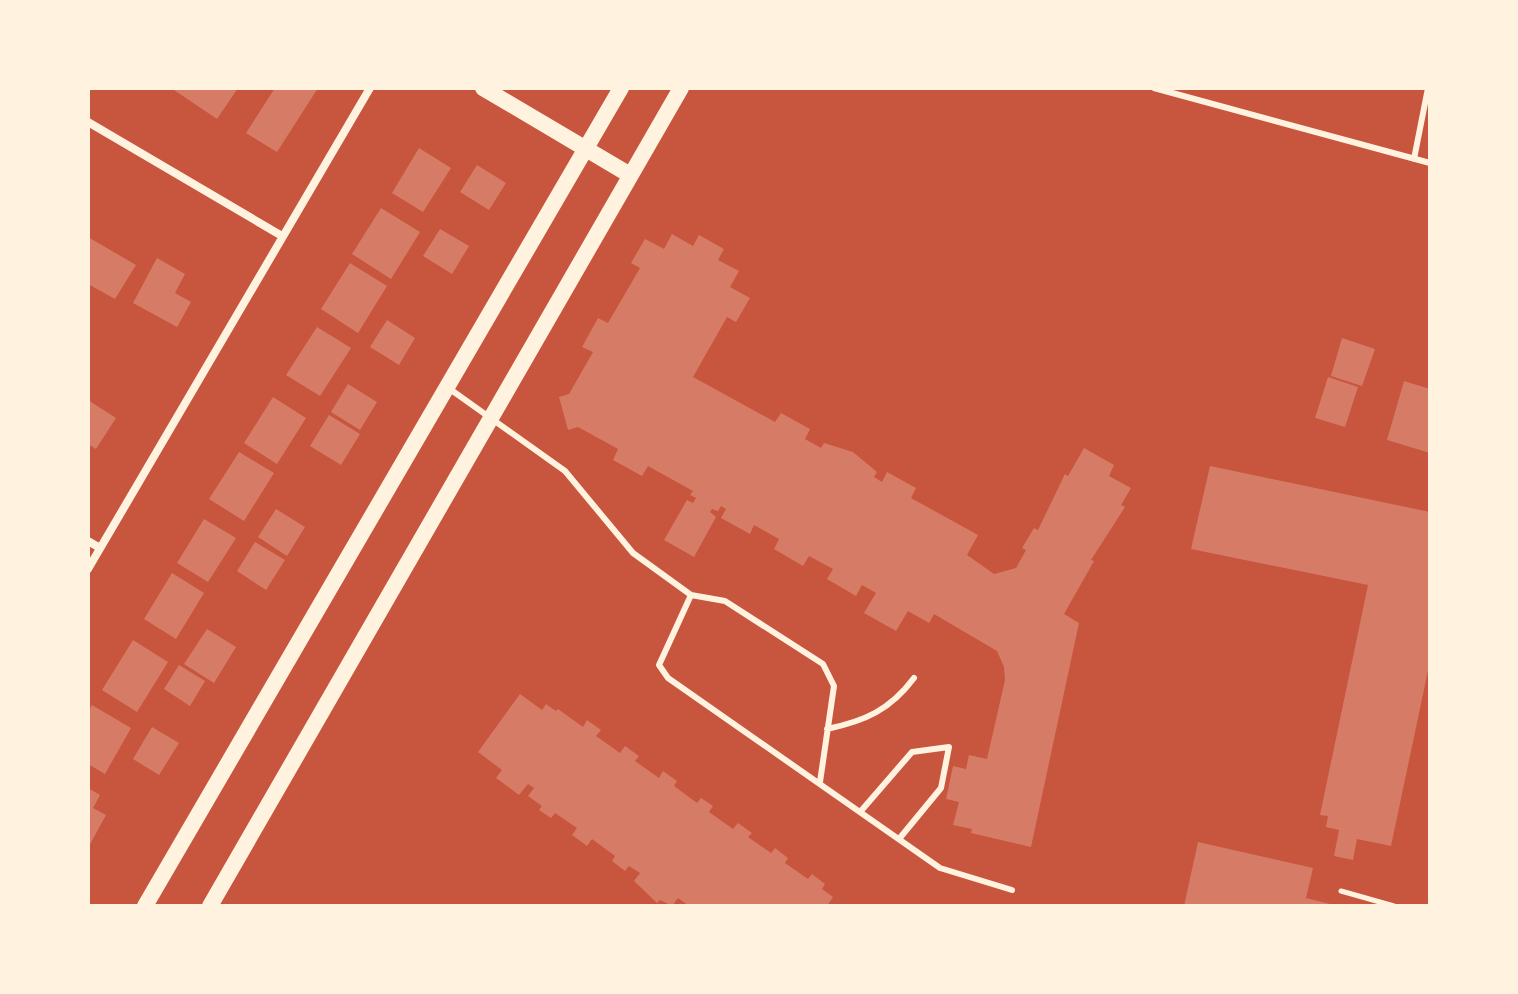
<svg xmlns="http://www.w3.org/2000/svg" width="1518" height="994" viewBox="0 0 1518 994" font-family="'Archivo Narrow',sans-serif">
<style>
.building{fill:#d67c66}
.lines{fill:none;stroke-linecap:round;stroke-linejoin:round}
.path{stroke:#fff3e0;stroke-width:5}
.service{stroke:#fff3e0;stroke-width:6}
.minor{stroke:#fff3e0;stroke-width:8}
.secondary{stroke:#fff3e0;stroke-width:16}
</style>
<rect width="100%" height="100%" fill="#c8553d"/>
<path class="building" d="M 171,88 L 238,88 L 217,119 Z
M 275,88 L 318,88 L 277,152 L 246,133 Z
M 419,148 L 451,168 L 423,212 L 392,193 Z
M 477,165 L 506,183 L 489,210 L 460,192 Z
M 381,208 L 420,232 L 391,279 L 352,254 Z
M 440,229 L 469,246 L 452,274 L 423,256 Z
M 672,234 L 693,246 L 699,235 L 724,249 L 718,260 L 739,271 L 730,287 L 750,298 L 736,322 L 727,317 L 693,377 L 775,422 L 781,413 L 810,429 L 805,439 L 821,448 L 824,443 L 853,452 L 877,472 L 874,477 L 882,482 L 887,472 L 916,488 L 911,498 L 978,535 L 967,555 L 994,574 L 1016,568 L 1026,550 L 1022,548 L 1034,528 L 1038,530 L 1065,474 L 1068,476 L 1084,448 L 1114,465 L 1109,476 L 1131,488 L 1121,505 L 1125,507 L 1091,560 L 1094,561 L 1064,614 L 1079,623 L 1031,847 L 971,833 L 972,829 L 953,825 L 959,802 L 946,799 L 953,766 L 966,769 L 969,755 L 987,759 L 1005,680 L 1004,667 L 997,651 L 934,614 L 929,623 L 908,611 L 896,631 L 864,613 L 876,593 L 862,585 L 856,596 L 827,579 L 833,569 L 809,556 L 803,566 L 774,549 L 779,539 L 754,525 L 750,534 L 721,518 L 726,509 L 721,506 L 718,511 L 712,509 L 710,512 L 716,517 L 694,557 L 664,540 L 687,500 L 693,503 L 696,498 L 690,495 L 693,491 L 648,466 L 642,476 L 613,460 L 618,449 L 578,427 L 568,430 L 559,397 L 569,394 L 593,352 L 582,347 L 598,318 L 608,323 L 640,268 L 631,263 L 645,239 L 664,249 Z
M 88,237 L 136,265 L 115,299 L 88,284 Z
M 157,258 L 185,274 L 175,293 L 191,302 L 177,327 L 133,303 Z
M 350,263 L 387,286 L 358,333 L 321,309 Z
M 387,320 L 415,338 L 399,365 L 370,347 Z
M 317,327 L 351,348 L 320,396 L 286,375 Z
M 1342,338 L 1375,349 L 1362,386 L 1331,376 Z
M 1328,377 L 1358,387 L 1345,427 L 1315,418 Z
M 1404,381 L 1430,389 L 1430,453 L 1387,440 Z
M 348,384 L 377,402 L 360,430 L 331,412 Z
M 273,397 L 306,418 L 277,464 L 244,443 Z
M 88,400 L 116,418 L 96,449 L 88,444 Z
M 329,415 L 360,434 L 341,465 L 310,446 Z
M 239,452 L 274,473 L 244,521 L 209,499 Z
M 1210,466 L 1430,512 L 1430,661 L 1391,846 L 1357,839 L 1353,860 L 1334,856 L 1339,830 L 1326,827 L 1328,816 L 1320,815 L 1368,585 L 1191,549 Z
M 276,509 L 305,527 L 287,556 L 258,537 Z
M 204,519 L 236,538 L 208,582 L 177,563 Z
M 255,542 L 285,560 L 266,590 L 237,571 Z
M 172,573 L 204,593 L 176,639 L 144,619 Z
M 207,629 L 236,647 L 214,683 L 184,664 Z
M 133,640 L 168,662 L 137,712 L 102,690 Z
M 179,665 L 205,681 L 190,706 L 164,689 Z
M 520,694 L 542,710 L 546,704 L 556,711 L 558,709 L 583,727 L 587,720 L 601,730 L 596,736 L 620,753 L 625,746 L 639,756 L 635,761 L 659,778 L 663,771 L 677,781 L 674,786 L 697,803 L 701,798 L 713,806 L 709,812 L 733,829 L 738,823 L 752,833 L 748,837 L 771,853 L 775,848 L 788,858 L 785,863 L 808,879 L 812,874 L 825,884 L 822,889 L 833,897 L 827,906 L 689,906 L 678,898 L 672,906 L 660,900 L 657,903 L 634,881 L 640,873 L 629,866 L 625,871 L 612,861 L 615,856 L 592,839 L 587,846 L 572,835 L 577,828 L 555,813 L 551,818 L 539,810 L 542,806 L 528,796 L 534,788 L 528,784 L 519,795 L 496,778 L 502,770 L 478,752 Z
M 92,705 L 131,728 L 105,774 L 88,764 L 88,712 Z
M 152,727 L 179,743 L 159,775 L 133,759 Z
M 88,788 L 100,795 L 93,808 L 106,815 L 88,848 Z
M 1198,842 L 1313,868 L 1306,898 L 1338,906 L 1184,906 Z"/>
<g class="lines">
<path class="path" d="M 1341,891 L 1394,906"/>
<path class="service" d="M 1154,88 L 1430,163
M 1414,159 L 1428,88
M 447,387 L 565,471 L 633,553 L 691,595 L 725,601 L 823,664 L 834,686 L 820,782
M 691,595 L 659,665 L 668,678 L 940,868 L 1012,890
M 827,729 C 865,721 890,710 914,678
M 861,811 L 912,752 L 949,747 L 941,788 L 899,839"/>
<path class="minor" d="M 88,122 L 282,236
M 88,541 L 100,548
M 88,569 L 370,88"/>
<path class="secondary" d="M 483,88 L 630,175
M 145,906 L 621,88
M 210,906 L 681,88"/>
</g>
<rect width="1518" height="994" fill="none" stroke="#fff3e0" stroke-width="180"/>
</svg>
